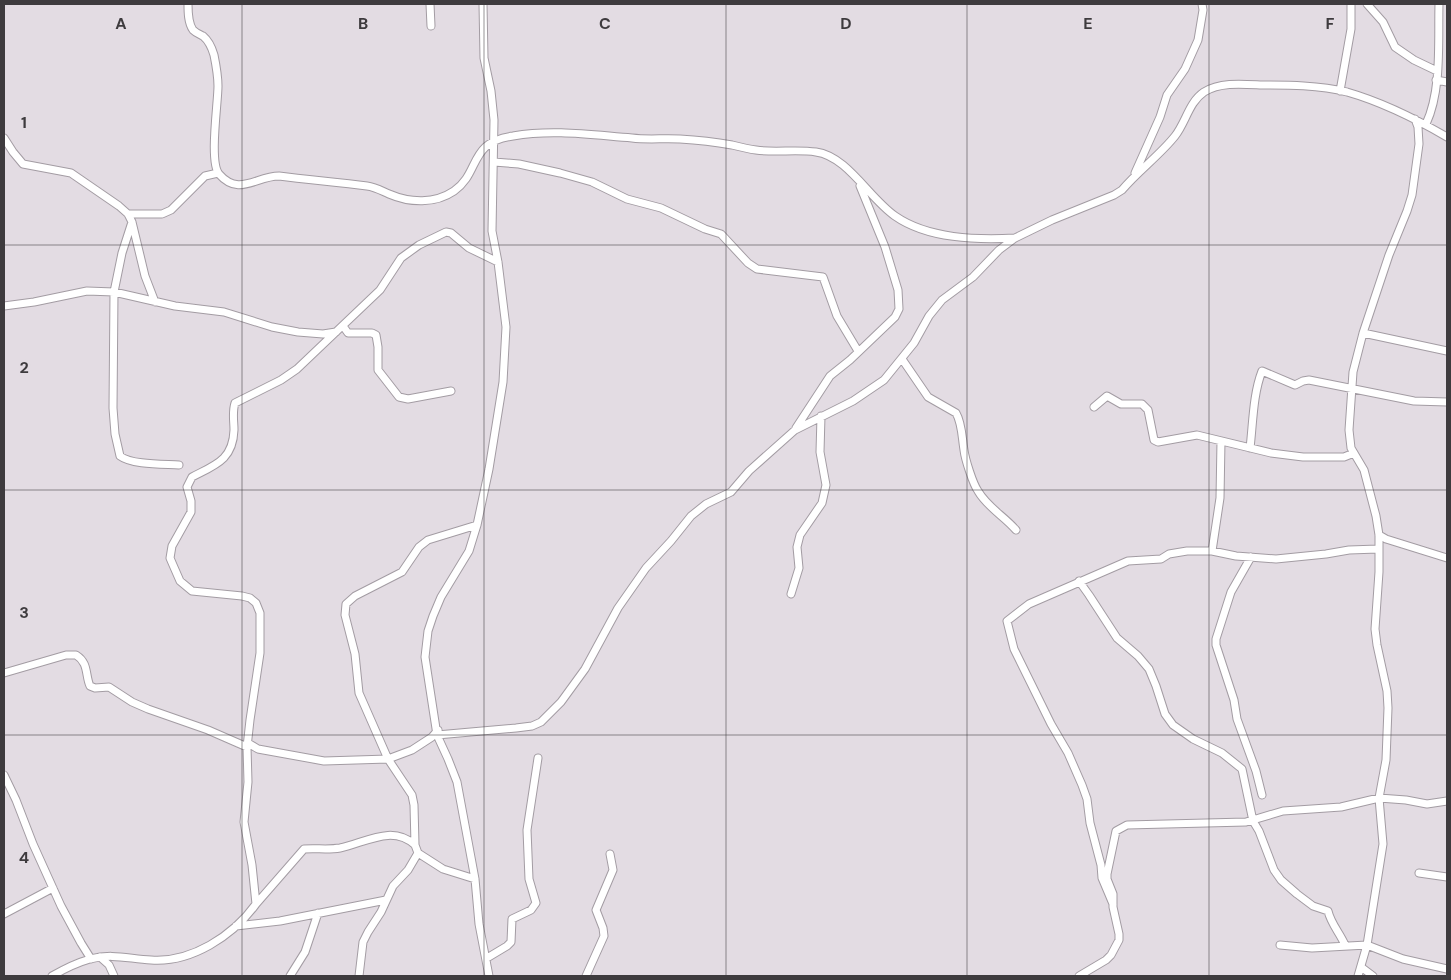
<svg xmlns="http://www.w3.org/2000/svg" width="1451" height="980" viewBox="0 0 1451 980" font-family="'DM Sans',sans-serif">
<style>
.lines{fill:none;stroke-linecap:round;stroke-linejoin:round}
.minor-casing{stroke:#a39ca3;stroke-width:9}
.minor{stroke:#fff;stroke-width:7}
.grid{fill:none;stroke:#3e3b3e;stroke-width:1;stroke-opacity:0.55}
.grid-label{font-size:16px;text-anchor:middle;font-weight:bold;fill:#3e3b3e;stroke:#e3dce3;stroke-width:4.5;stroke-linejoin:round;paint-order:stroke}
</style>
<rect width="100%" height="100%" fill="#e3dce3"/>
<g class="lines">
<g class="minor-casing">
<path id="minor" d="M 188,4 C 188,12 188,23 193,30 C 196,33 199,34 203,36 C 209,41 212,48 214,55 C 216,65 218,76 218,86 C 218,103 209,162 219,174 C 239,197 256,176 279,176 C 308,180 338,182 367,186 C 375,187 382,191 389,194 C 410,203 435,204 454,191 C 481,172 468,142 513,136 C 553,129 592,135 632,138 C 648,140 664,138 680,139 C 697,140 715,142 732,145 C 740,147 748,149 756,150 C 775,153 796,149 816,152 C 847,156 869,198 895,216 C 928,239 977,240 1015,238
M 430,4 L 431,26
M 483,4 L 484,58 L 491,91 L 494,120 L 492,231 L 498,262 L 506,327 L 503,382 L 489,469 L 477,525 L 469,551 L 441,597 L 433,616 L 428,631 L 425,657 L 437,735 L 448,759 L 457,782 L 475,879 L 479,924 L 489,976
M 1367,4 L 1383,22 L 1395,47 L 1414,60 L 1437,71
M 1436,80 L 1447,82
M 1340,91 L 1351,29 L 1351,4
M 1426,124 C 1442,90 1438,41 1439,4
M 4,138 L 13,152 L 23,164 L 71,173 L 119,206 L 128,214 L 132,222 L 145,276 L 155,302
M 494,162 L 519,164 L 560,173 L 592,182 L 627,199 L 661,208 L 705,229 L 721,234 L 748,263 L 757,269 L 823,277 L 837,316 L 858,351
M 1135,173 L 1160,117 L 1167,95 L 1185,69 L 1198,40 L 1203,10 L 1202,4
M 128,214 L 162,214 L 171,210 L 205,176 L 218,173
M 132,222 L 122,253 L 114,292 L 113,408 L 115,434 L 120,456 C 132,465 163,464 179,465
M 4,306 L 34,302 L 87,291 L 114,292 L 175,306 L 224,312 L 272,327 L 298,332 L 323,334 L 336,332
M 343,326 L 348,333 L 372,333 L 376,335 L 378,347 L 378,370 L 399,397 L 408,399 L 451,391
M 1363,333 L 1447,351
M 902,359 L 928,397 L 956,413 C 962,423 962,438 964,450 C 965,459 973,484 978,491 C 987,507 1004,516 1016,530
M 1094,407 L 1107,396 L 1121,404 L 1142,404 L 1148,410 L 1154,440 L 1158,442 L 1197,435 L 1271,453 L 1303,457 L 1344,457 L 1354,453
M 796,428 L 830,376 L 850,360 L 895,317 L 899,309 L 898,290 L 885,247 L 860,186
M 1250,448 C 1253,423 1253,394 1262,371 L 1295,385 L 1303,381 L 1309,380 L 1414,401 L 1447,402
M 1379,535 L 1386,539 L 1447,558
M 1212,551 L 1220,498 L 1221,441
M 1251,557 L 1231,592 L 1216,639 L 1216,645 L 1234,700 L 1237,719 L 1256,771 L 1262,795
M 1079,581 L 1089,595 L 1117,638 L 1138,656 L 1149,669 L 1156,686 L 1165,714 L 1173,725 L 1193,739 L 1222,753 L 1242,769 L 1253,821 L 1259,831 L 1274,870 L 1281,880 L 1297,894 L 1313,906 L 1328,911 C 1331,924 1340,933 1345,945
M 791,594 L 799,568 L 797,547 L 800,535 L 822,503 L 826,485 L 820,452 L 821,416
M 4,673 L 66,655 L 76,655 C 89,663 85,675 90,686 L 95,688 L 109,687 L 132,702 L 148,709 L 208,730 L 247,747
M 437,735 L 516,728 L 532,726 L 541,722 L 561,702 L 585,669 L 618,608 L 646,568 L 671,541 L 691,516 L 706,504 L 731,492 L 749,471 L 795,430 L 853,401 L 884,380 L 914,343 L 929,316 L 942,300 L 973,277 L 999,250 L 1015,238 L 1052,220 L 1114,195 L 1122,190 C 1138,171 1160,155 1175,136 C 1186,122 1189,102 1204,92 C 1220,82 1242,84 1260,85 C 1288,85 1319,85 1347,92 C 1382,102 1416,119 1447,137
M 248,743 L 258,749 L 324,761 L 388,759 L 412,750 L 432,737 L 438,730
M 4,775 L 16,800 L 33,844 L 61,906 L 81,943 L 91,959
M 1419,873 L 1447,877
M 475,879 L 443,869 L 418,853 L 415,845 L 414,805 L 412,795 L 388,759 L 359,693 L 355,654 L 345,615 L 346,604 L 355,596 L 402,572 L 419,547 L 428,540 L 477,525
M 256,904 L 304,849 C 316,848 328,850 340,848 C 365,843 392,824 415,845
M 1113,904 L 1102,878 L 1101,865 L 1090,823 L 1087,799 L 1082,785 L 1068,753 L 1051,724 L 1014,649 L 1007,621 L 1029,604 L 1128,561 L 1161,559 L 1169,554 L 1187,551 L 1212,551 L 1236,556 L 1276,559 L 1326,554 L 1349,550 L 1378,549
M 4,914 L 53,888
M 236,926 L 280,921 L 386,900
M 1280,945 L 1312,948 L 1367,945 L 1403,959 L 1447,969
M 100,957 L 109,965 L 114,976
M 487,958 L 507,946 L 511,942 L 512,919 L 531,910 L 536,903 L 529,879 L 527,830 L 538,758
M 1361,967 L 1373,976
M 52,976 C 64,969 76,963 90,959 C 113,953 129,959 151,960 C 191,963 233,936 256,904 L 252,865 L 244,822 L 248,782 L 247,747 L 250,720 L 260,653 L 260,613 L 256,603 L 250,598 L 242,596 L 192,591 L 180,581 L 173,565 L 170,558 L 172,546 L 191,512 L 191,501 L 187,487 L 192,477 C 215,465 233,460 234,430 C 234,421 232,412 235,403 L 281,380 L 297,369 L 380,290 L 401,258 L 419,245 L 446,232 L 451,233 L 469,248 L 498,262
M 290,976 L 305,952 L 318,913
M 359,976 L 363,942 L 368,932 L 381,912 L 393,886 L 408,870 L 418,853
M 586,976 L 604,936 L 603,928 L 596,910 L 613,870 L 610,854
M 1079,976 L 1106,960 L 1111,955 L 1119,940 L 1119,934 L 1113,907 L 1113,894 L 1107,879 L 1107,874 L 1116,831 L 1127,825 L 1246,822 L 1283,811 L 1341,807 L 1379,798 L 1406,800 L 1427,804 L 1447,801
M 1358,976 L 1367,945 L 1383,844 L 1379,798 L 1386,760 L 1388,708 L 1387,691 L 1377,645 L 1375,629 L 1379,572 L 1379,535 L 1376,516 L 1364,470 L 1351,448 L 1349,430 L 1353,372 L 1363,333 L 1389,255 L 1407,211 L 1412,195 L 1419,144 L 1418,127 L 1415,119"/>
</g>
<use href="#minor" class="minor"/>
</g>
<path class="grid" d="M 242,4 L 242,976M 484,4 L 484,976M 726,4 L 726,976M 967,4 L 967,976M 1209,4 L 1209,976M 4,245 L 1447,245M 4,490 L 1447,490M 4,735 L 1447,735"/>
<g class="grid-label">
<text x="121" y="29">A</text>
<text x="363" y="29">B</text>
<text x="605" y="29">C</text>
<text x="846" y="29">D</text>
<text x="1088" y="29">E</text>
<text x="1330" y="29">F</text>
<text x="24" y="128">1</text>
<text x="24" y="373">2</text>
<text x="24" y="618">3</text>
<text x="24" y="863">4</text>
</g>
<rect width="1451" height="980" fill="none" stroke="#3e3b3e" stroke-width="10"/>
</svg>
